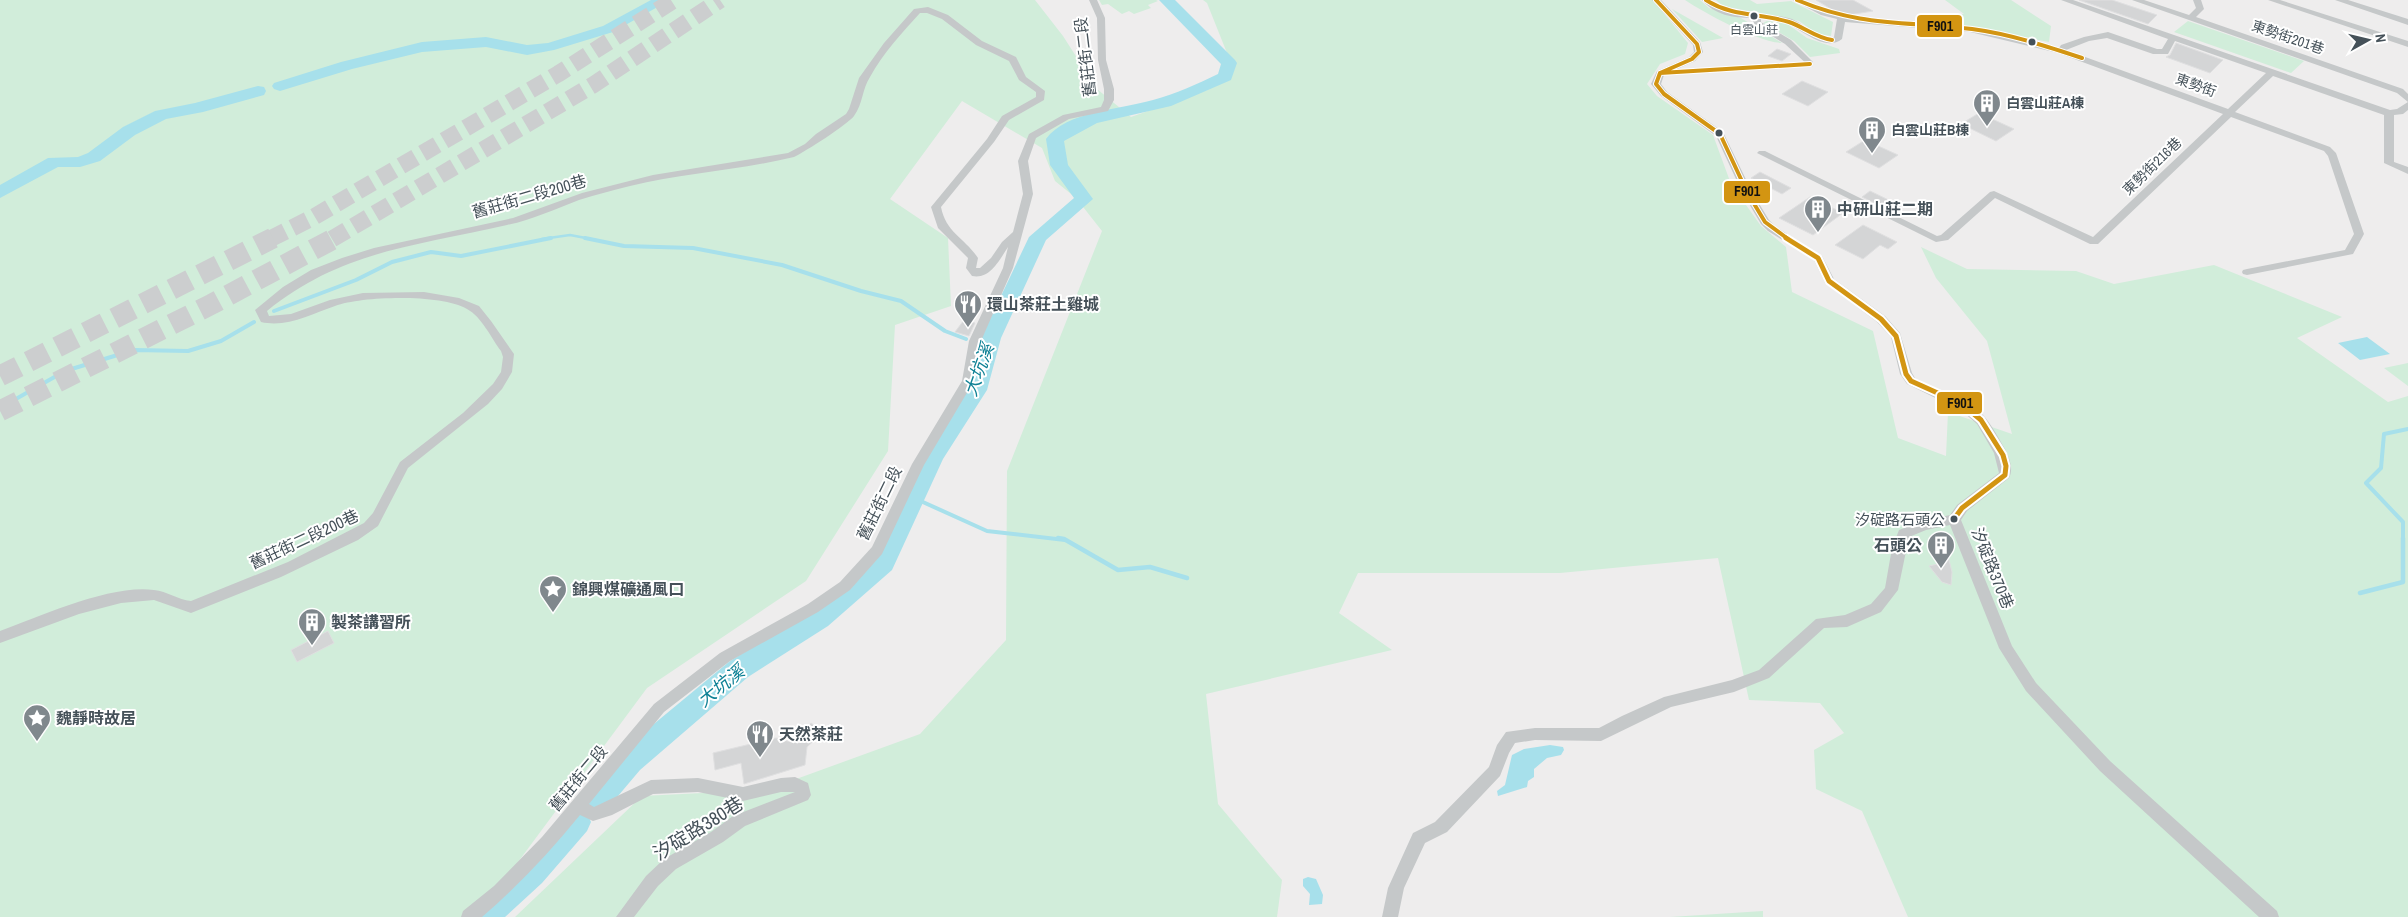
<svg xmlns="http://www.w3.org/2000/svg" width="2408" height="917" viewBox="0 0 2408 917" font-family="'Archivo Narrow','Noto Sans TC',sans-serif">
<style>
.green{fill:#d1edda}
.water{fill:#a7e0eb}
.lines{fill:none;stroke-linecap:round;stroke-linejoin:round}
.stream-far2{stroke:#a7e0eb;stroke-width:2.5}
.stream-far1{stroke:#a7e0eb;stroke-width:4}
.stream{stroke:#a7e0eb;stroke-width:4.5}
.river{fill:#a7e0eb;fill-rule:evenodd}
.building{fill:#d4d5d6;stroke:#dfdfe0}
.motorway-tunnel-far1{stroke:#cccecf;stroke-width:17;stroke-dasharray:17 8;stroke-linecap:butt}
.motorway-tunnel{stroke:#cccecf;stroke-width:21;stroke-dasharray:21 11;stroke-linecap:butt}
.minor{fill:#c5c8c9;fill-rule:evenodd}
.bus-1-far1-casing{stroke:#fff;stroke-width:6}
.bus-1-casing{stroke:#fff;stroke-width:9}
.bus-1-far1{stroke:#d39512;stroke-width:4}
.bus-1{stroke:#d39512;stroke-width:5}
.bus-dot{fill:#455159;stroke:#fff;stroke-width:2}
.labels{text-anchor:middle;stroke-width:4;stroke-linejoin:round;paint-order:stroke}
.far-bus-label{font-size:12px;fill:#455159;stroke:#fff}
.far-street-label{font-size:14px;fill:#455159;stroke:#fff}
.far-poi-label{font-size:14px;font-weight:bold;fill:#455159;stroke:#fff;text-anchor:start}
.bus-label{font-size:15px;fill:#455159;stroke:#fff;text-anchor:end}
.street-label{font-size:16px;fill:#455159;stroke:#fff}
.poi-label{font-size:16px;font-weight:bold;fill:#455159;stroke:#fff;text-anchor:start}
.water-label{font-size:18px;font-style:italic;fill:#0e8195;stroke:#fff}
.near-street-label{font-size:19px;fill:#455159;stroke:#fff}
.line-badge{stroke:#fff;stroke-width:2}
.pale-badge-label{font-size:14px;text-anchor:middle;font-weight:bold;fill:#111}
</style>
<rect width="100%" height="100%" fill="#eeeded"/>
<path class="green" d="M 0,0 L 1035,0 L 1063,36 L 1097,89 L 1131,117 L 1207,90 L 1231,63 L 1207,3 L 1203,0 L 1653,0 L 1688,43 L 1685,54 L 1660,64 L 1647,84 L 1657,96 L 1713,135 L 1731,184 L 1761,226 L 1786,247 L 1792,292 L 1873,331 L 1898,438 L 1946,456 L 1948,412 L 2012,434 L 1987,341 L 1936,278 L 1921,247 L 1967,269 L 2076,271 L 2114,284 L 2214,265 L 2342,317 L 2297,338 L 2388,402 L 2408,396 L 2408,917 L 1908,917 L 1862,811 L 1816,789 L 1814,750 L 1844,733 L 1820,703 L 1749,700 L 1718,558 L 1560,573 L 1358,573 L 1339,613 L 1392,650 L 1206,694 L 1218,804 L 1282,880 L 1277,917 L 515,917 L 642,796 L 766,790 L 920,734 L 1006,640 L 1007,471 L 1102,231 L 1076,198 L 1055,181 L 1042,148 L 962,101 L 890,199 L 948,238 L 951,306 L 895,325 L 888,451 L 806,581 L 647,688 L 481,912 L 490,917 L 0,917 Z
M 1099,0 L 1156,0 L 1158,1 L 1148,5 L 1151,8 L 1134,14 L 1129,11 L 1122,14 L 1108,4 L 1102,5 Z
M 1685,0 L 1700,0 L 1709,8 L 1741,18 L 1782,43 C 1758,42 1706,14 1685,0 Z
M 1716,0 L 1750,0 L 1757,4 L 1791,1 L 1833,22 L 1831,36 L 1817,34 L 1799,21 L 1723,6 Z
M 1945,0 L 2011,0 L 2051,26 L 2049,42 L 1977,28 L 1937,24 L 1934,13 L 1964,14 Z
M 1672,9 L 1723,38 L 1702,42 Z
M 1767,21 L 1786,23 L 1807,38 L 1839,49 L 1840,53 L 1810,57 L 1794,41 L 1763,23 Z
M 2188,21 L 2304,61 L 2291,73 L 2174,32 Z
M 2408,363 L 2408,386 L 2384,368 Z
M 1763,911 L 1763,917 L 1670,917 Z"/>
<path class="water" d="M 2367,337 L 2390,354 L 2360,360 L 2338,343 Z
M 1550,745 L 1563,747 L 1564,750 L 1561,755 L 1547,758 L 1534,769 L 1534,777 L 1528,781 L 1527,787 L 1498,796 L 1497,791 L 1505,785 L 1512,755 L 1524,749 Z
M 1308,877 L 1316,879 L 1323,895 L 1322,904 L 1309,905 L 1310,894 L 1303,886 L 1303,879 Z"/>
<g class="lines">
<path class="stream-far2" d="M 542,239 L 570,235 L 591,239"/>
<path class="stream-far1" d="M 585,238 L 624,246 L 693,248 L 782,265 L 861,291 L 901,301 L 945,331 L 966,339
M 274,311 L 356,280 L 392,262 L 431,252 L 461,256 L 551,238
M 987,338 L 991,338
M 0,408 L 65,371 L 134,350 L 188,351 L 221,341 L 254,322
M 914,498 L 987,531 L 1065,540
M 2403,540 L 2403,522 L 2366,483 L 2381,468 L 2384,434 L 2408,429"/>
<path class="stream" d="M 1058,538 L 1064,539 L 1118,570 L 1150,567 L 1187,578
M 2360,593 L 2403,582 L 2403,538"/>
<path class="river" d="M 651,0 L 670,0 L 613,32 L 554,50 L 527,55 L 486,47 L 422,52 L 352,69 L 280,91 L 274,89 L 272,86 L 274,83 L 341,62 L 422,42 L 486,37 L 527,45 L 548,43 L 603,26 Z
M 1159,0 L 1175,0 L 1235,60 L 1237,63 L 1231,80 L 1171,106 L 1097,123 L 1064,141 L 1068,165 L 1093,199 L 1046,240 L 1001,338 L 987,390 L 943,459 L 892,570 L 828,626 L 748,677 L 640,770 L 607,809 L 597,813 L 587,809 L 583,800 L 587,791 L 620,752 L 730,661 L 810,612 L 874,557 L 922,457 L 966,389 L 981,338 L 1029,237 L 1074,198 L 1050,165 L 1046,139 C 1066,111 1123,109 1153,100 C 1176,94 1197,84 1218,74 L 1221,64 Z
M 258,86 L 264,87 L 266,91 L 264,95 L 203,112 L 166,119 L 135,135 L 100,161 L 80,167 L 58,167 L 0,198 L 0,185 L 48,158 L 78,157 L 88,153 L 123,127 L 155,111 L 195,103 Z
M 577,809 L 587,813 L 591,822 L 587,831 L 542,883 L 505,917 L 465,917 L 469,907 L 509,875 L 567,813 Z"/>
</g>
<path class="building" d="M 1816,0 L 1853,0 L 1873,11 L 1848,15 L 1836,12 Z
M 2079,0 L 2112,0 L 2157,15 L 2148,24 Z
M 2176,43 L 2223,60 L 2210,73 L 2166,57 L 2170,55 Z
M 1777,49 L 1791,54 L 1782,61 L 1768,56 Z
M 1802,81 L 1828,92 L 1808,106 L 1782,94 Z
M 1979,113 L 2014,129 L 1996,141 L 1961,124 Z
M 1865,140 L 1898,155 L 1879,168 L 1846,152 Z
M 1760,172 L 1791,188 L 1782,194 L 1751,178 Z
M 1870,191 L 1903,207 L 1895,213 L 1862,197 Z
M 1810,197 L 1843,213 L 1813,235 L 1779,218 Z
M 1863,225 L 1897,242 L 1888,249 L 1880,245 L 1863,259 L 1835,245 Z
M 964,320 L 975,323 L 969,336 L 955,332 Z
M 1941,544 L 1945,544 L 1952,572 L 1951,585 L 1942,582 L 1929,566 L 1942,563 Z
M 328,631 L 334,643 L 297,662 L 291,650 Z
M 811,723 L 823,732 L 807,747 L 805,765 L 744,784 L 741,763 L 715,770 L 713,753 L 776,738 L 791,742 Z"/>
<g class="lines">
<path class="motorway-tunnel-far1" d="M 270,239 L 312,218 L 558,74 L 674,0
M 332,239 L 593,85 L 720,0"/>
<path class="motorway-tunnel" d="M 0,376 L 273,238
M 0,411 L 212,304 L 335,238"/>
<path class="minor" d="M 1089,0 L 1097,0 L 1105,18 L 1106,60 L 1114,89 L 1114,100 L 1108,111 L 1069,119 L 1036,138 L 1028,161 L 1033,194 L 1013,268 L 981,341 L 974,381 L 924,465 L 882,554 L 850,590 L 818,612 L 730,661 L 664,712 L 589,804 L 594,807 L 651,780 L 698,778 L 743,787 L 781,778 L 795,777 L 808,783 L 811,795 L 808,800 L 745,826 L 723,842 L 676,869 L 658,886 L 634,917 L 616,917 L 646,876 L 664,859 L 711,832 L 733,816 L 795,792 L 781,792 L 743,801 L 698,792 L 653,794 L 612,815 L 593,821 L 580,815 C 550,852 518,886 482,917 L 461,917 L 463,911 L 494,886 L 542,837 L 654,704 L 720,653 L 808,604 L 840,582 L 872,547 L 912,464 L 962,381 L 969,341 L 1003,268 L 1008,247 C 1000,259 990,280 972,276 L 966,268 L 968,258 L 938,228 L 931,207 L 987,139 L 1002,116 L 1036,97 L 1036,92 L 1019,80 L 1009,61 L 976,45 L 942,19 L 927,13 L 920,13 C 902,33 883,53 870,77 C 862,89 863,104 854,116 C 847,125 806,151 794,157 C 740,170 684,173 630,186 C 613,190 595,195 579,200 C 555,209 532,220 507,225 C 417,246 342,250 267,311 L 269,316 L 291,314 L 330,300 L 363,293 L 424,292 L 459,298 L 479,306 L 491,321 L 514,354 L 512,372 L 502,389 L 488,404 L 408,468 L 378,526 L 358,540 L 281,577 L 191,613 L 154,600 L 121,603 L 79,614 L 0,643 L 0,631 C 41,616 111,584 154,590 C 167,591 178,600 191,601 L 288,562 L 364,523 L 373,513 L 400,462 L 463,413 L 493,384 L 501,372 L 503,357 L 501,351 C 491,338 482,317 467,309 C 441,294 363,296 335,306 C 311,314 287,328 261,322 L 255,310 L 283,287 L 311,270 L 342,258 L 374,248 L 513,218 L 582,193 L 653,175 L 788,153 L 805,144 L 816,134 L 846,114 L 849,109 L 859,78 L 884,43 L 914,9 L 928,7 L 948,15 L 982,41 L 1016,57 L 1026,77 L 1045,91 L 1044,100 L 1009,120 L 994,142 L 941,207 C 946,233 965,238 978,258 L 976,268 L 980,268 L 991,258 L 1002,242 L 1013,232 L 1023,194 L 1018,161 L 1029,134 L 1063,115 L 1101,107 L 1104,100 L 1104,89 L 1098,60 L 1097,18 Z
M 1652,0 L 1661,0 L 1700,42 L 1703,52 L 1695,61 L 1664,75 L 1661,84 L 1667,92 L 1723,132 L 1752,192 L 1769,220 L 1776,227 L 1822,256 L 1834,279 L 1885,316 L 1900,333 L 1912,373 L 1915,378 C 1935,390 1960,395 1978,410 C 1989,420 1997,435 2005,449 C 2009,457 2014,469 2009,478 L 1967,511 L 1961,520 L 2012,646 L 2036,683 L 2110,761 L 2277,911 L 2279,917 L 2259,917 L 2100,771 L 2026,691 L 1999,648 L 1950,525 L 1926,530 L 1909,537 L 1898,590 L 1881,612 L 1847,627 L 1824,628 L 1769,678 L 1734,692 L 1671,707 L 1601,741 L 1535,740 L 1515,743 L 1509,753 L 1500,776 L 1447,832 L 1425,843 L 1404,888 L 1398,917 L 1382,917 L 1388,888 L 1413,833 L 1435,822 L 1489,767 L 1497,745 L 1506,732 L 1535,728 L 1599,728 L 1622,716 L 1664,697 L 1732,680 L 1759,670 L 1816,619 L 1845,615 L 1871,604 L 1885,588 L 1892,548 L 1899,530 L 1923,521 L 1950,515 L 1957,505 L 1999,473 L 1994,453 L 1977,424 L 1962,411 L 1907,384 L 1900,374 L 1891,337 L 1877,322 L 1825,283 L 1814,260 L 1768,231 L 1761,224 L 1742,192 L 1716,136 L 1661,96 L 1651,84 L 1657,71 L 1689,57 L 1694,52 L 1693,45 Z
M 1702,0 C 1713,0 1717,6 1726,10 C 1747,17 1771,12 1792,19 C 1806,25 1817,39 1834,37 L 1837,19 L 1821,15 L 1793,0 L 1804,0 L 1827,11 L 1849,17 L 1970,26 L 2059,48 L 2061,45 L 2084,37 L 2108,32 L 2157,49 L 2162,49 L 2168,39 L 2061,0 L 2073,0 L 2390,110 L 2397,109 L 2408,102 L 2408,110 L 2403,114 L 2394,115 L 2394,162 L 2408,167 L 2408,174 L 2384,163 L 2384,115 L 2273,76 L 2235,112 L 2330,147 L 2336,153 L 2364,234 L 2353,254 L 2247,275 L 2243,274 L 2242,272 L 2243,270 L 2247,269 L 2345,250 L 2354,234 L 2328,156 L 2324,151 L 2231,117 L 2098,244 L 2090,244 L 1995,198 L 1948,240 L 1936,242 L 1757,153 L 1759,151 L 1765,151 L 1937,236 L 1941,235 L 1990,192 L 1994,191 L 2093,237 L 2223,114 L 2058,53 L 1970,32 L 1845,22 L 1842,39 C 1825,52 1804,31 1788,24 C 1779,20 1770,19 1761,19 L 1761,22 L 1791,40 L 1813,62 L 1813,66 L 1810,67 L 1785,44 L 1754,25 L 1752,18 C 1733,18 1715,15 1702,0 ZM 2107,38 L 2153,54 L 2168,54 L 2175,41 L 2266,73 L 2228,109 L 2066,50 L 2089,41 Z
M 2132,0 L 2144,0 L 2189,15 L 2196,8 L 2193,0 L 2201,0 L 2204,9 L 2196,17 L 2403,89 L 2408,94 L 2408,102 L 2397,93 Z
M 2268,0 L 2280,0 L 2408,41 L 2408,47 Z
M 2335,0 L 2348,0 L 2408,19 L 2408,25 Z"/>
<g class="bus-1-far1-casing">
<path id="bus-1-far1" d="M 1656,0 L 1697,44 L 1699,52 L 1692,59 L 1660,73
M 1706,0 C 1732,17 1760,13 1789,22 C 1804,27 1816,38 1832,40
M 1797,0 C 1860,27 1907,21 1972,29 C 2010,34 2046,46 2082,58
M 1660,73 L 1656,84 L 1664,94 L 1720,134 L 1747,192 L 1765,222 L 1788,239
M 1660,73 L 1810,64"/>
</g>
<g class="bus-1-casing">
<path id="bus-1" d="M 1786,238 L 1818,258 L 1829,281 L 1881,319 L 1896,336 L 1906,374 L 1911,381 L 1962,404 L 1981,420 L 2003,455 L 2006,466 L 2005,475 L 1962,508 L 1954,519"/>
</g>
<use href="#bus-1-far1" class="bus-1-far1"/>
<use href="#bus-1" class="bus-1"/>
</g>
<defs>
<g id="building-pin" transform="scale(1.4375)"><path d="M0 17L-7.5 6A9.5 9.5 0 1 1 7.5 6Z" fill="#80888d" stroke="#fff"/><path d="M-4-6H4V6H1V3H-1V6H-4ZM-2.5-4.3h1.7v1.8h-1.7ZM.8-4.3h1.7v1.8H.8ZM-2.5-1h1.7V.8h-1.7ZM.8-1h1.7V.8H.8Z" fill="#fff"/></g>
<g id="restaurant-pin" transform="scale(1.4375)"><path d="M0 17L-7.5 6A9.5 9.5 0 1 1 7.5 6Z" fill="#80888d" stroke="#fff"/><path d="M-5-6h1v4h1v-4h1v4h1v-4h1v5L-1.5 .5V6h-2V.5L-5-1ZM5-6V6H3V1.5H1.5Q1.5-4 5-6Z" fill="#fff"/></g>
<g id="sight-pin" transform="scale(1.4375)"><path d="M0 17L-7.5 6A9.5 9.5 0 1 1 7.5 6Z" fill="#80888d" stroke="#fff"/><path d="M0-6L1.8-2.2L6-1.7L2.9 1.2L3.7 5.4L0 3.3L-3.7 5.4L-2.9 1.2L-6-1.7L-1.8-2.2Z" fill="#fff"/></g>
</defs>
<g fill-rule="evenodd">
<use href="#building-pin" x="1987" y="103"/>
<use href="#building-pin" x="1872" y="130"/>
<use href="#building-pin" x="1818" y="209"/>
<use href="#restaurant-pin" x="968" y="304"/>
<use href="#building-pin" x="1941" y="545"/>
<use href="#sight-pin" x="553" y="589"/>
<use href="#building-pin" x="312" y="622"/>
<use href="#sight-pin" x="37" y="718"/>
<use href="#restaurant-pin" x="760" y="734"/>
</g>
<g class="bus-dot">
<circle cx="1754" cy="16" r="4.5"/>
<circle cx="2032" cy="42" r="4.5"/>
<circle cx="1719" cy="133" r="4.5"/>
<circle cx="1954" cy="519" r="4.5"/>
</g>
<g class="labels">
<g class="far-bus-label">
<text x="1754" y="34">白雲山莊</text>
</g>
<g class="far-street-label">
<text transform="translate(2288 37) rotate(19)" y="5">東勢街201巷</text>
<text transform="translate(2196 85) rotate(20)" y="5">東勢街</text>
<text transform="translate(2152 166) rotate(-44)" y="5">東勢街216巷</text>
</g>
<g class="far-poi-label">
<text x="2006" y="108">白雲山莊A棟</text>
<text x="1891" y="135">白雲山莊B棟</text>
</g>
<g class="bus-label">
<text x="1945" y="525">汐碇路石頭公</text>
</g>
<g class="street-label">
<text transform="translate(1085 57) rotate(-97)" y="6">舊莊街二段</text>
<text transform="translate(529 196) rotate(-16)" y="6">舊莊街二段200巷</text>
<text transform="translate(879 503) rotate(-64)" y="6">舊莊街二段</text>
<text transform="translate(304 539) rotate(-25)" y="6">舊莊街二段200巷</text>
<text transform="translate(1993 568) rotate(68)" y="6">汐碇路370巷</text>
<text transform="translate(578 778) rotate(-50)" y="6">舊莊街二段</text>
</g>
<g class="poi-label">
<text x="1837" y="215">中研山莊二期</text>
<text x="987" y="310">環山茶莊土雞城</text>
<text x="1922" y="551" text-anchor="end">石頭公</text>
<text x="572" y="595">錦興煤礦通風口</text>
<text x="331" y="628">製茶講習所</text>
<text x="56" y="724">魏靜時故居</text>
<text x="779" y="740">天然茶莊</text>
</g>
<g class="water-label">
<text transform="translate(979 370) rotate(-70)" y="6">大坑溪</text>
<text transform="translate(721 686) rotate(-39)" y="6">大坑溪</text>
</g>
<g class="near-street-label">
<text transform="translate(698 828) rotate(-32)" y="7">汐碇路380巷</text>
</g>
</g>
<g class="line-badge">
<rect x="1916" y="14" width="47" height="24" rx="5" fill="#d39512"/>
<rect x="1723" y="180" width="48" height="24" rx="5" fill="#d39512"/>
<rect x="1936" y="391" width="47" height="24" rx="5" fill="#d39512"/>
</g>
<g class="pale-badge-label">
<text x="1940" y="31">F901</text>
<text x="1747" y="196">F901</text>
<text x="1960" y="408">F901</text>
</g>
<g transform="translate(2368 40) rotate(82)" stroke="#ffffff" stroke-width="4" paint-order="stroke">
<path d="M0-4L9 19L0 12L-9 19Z" fill="#455159"/>
<text y="-8" font-size="14" font-weight="bold" text-anchor="middle" fill="#455159">N</text>
</g>
</svg>
